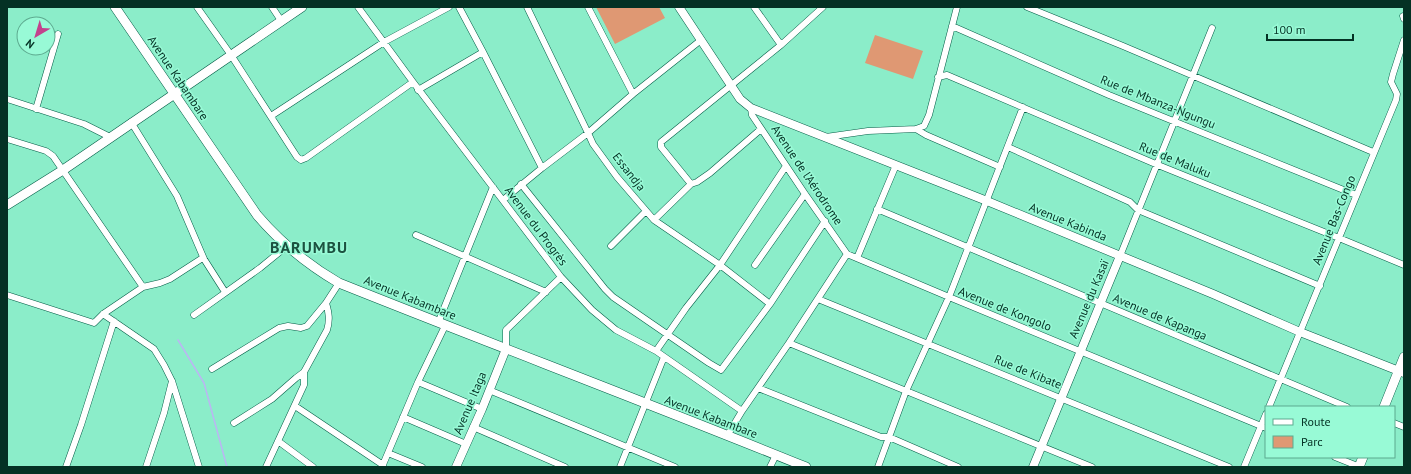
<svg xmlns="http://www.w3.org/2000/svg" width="1411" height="474" viewBox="0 0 1411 474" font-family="'PT Sans',sans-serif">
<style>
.green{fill:#df9873}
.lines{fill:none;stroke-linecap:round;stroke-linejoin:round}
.stream{stroke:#bbb6f3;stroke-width:1.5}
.minor-casing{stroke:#045e47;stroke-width:7}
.tertiary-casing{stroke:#045e47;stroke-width:9}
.secondary-casing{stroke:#045e47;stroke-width:10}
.minor{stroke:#fff;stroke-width:6}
.tertiary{stroke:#fff;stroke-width:8}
.secondary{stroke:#fff;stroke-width:9}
.labels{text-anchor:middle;stroke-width:3;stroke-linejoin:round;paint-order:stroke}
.street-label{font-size:12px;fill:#043124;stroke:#98fad6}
.district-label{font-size:16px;font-weight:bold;letter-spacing:1px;fill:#1c5240;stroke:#98fad6}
</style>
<rect width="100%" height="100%" fill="#8bedc9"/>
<path class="green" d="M 596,7 L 659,7 L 665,18 L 615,44 Z
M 875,35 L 923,51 L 913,79 L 865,63 Z"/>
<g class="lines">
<path class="stream" d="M 178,340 L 204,383 L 227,467"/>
<g class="minor-casing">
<path id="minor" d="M 197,7 L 231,55 L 297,157 L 301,160 L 306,158 L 413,82
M 272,7 L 282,22
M 358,7 L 413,82 L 561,277 L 592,310 L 616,330 L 656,351 L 742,411
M 459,7 L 483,52 L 542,168
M 527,7 L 588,133 L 593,144 L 617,177 L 654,220 L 720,265 L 770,304
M 588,7 L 633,94
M 754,7 L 781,45
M 1027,7 L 1123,46 L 1373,152
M 1403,16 L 1404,19
M 952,26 L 1109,95 L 1356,195
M 938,77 L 947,75 L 1158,165 L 1339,238 L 1404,265
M 418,90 L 483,52
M 7,99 L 84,124 L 110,137
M 751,108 L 752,115 L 805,194 L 847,254 L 949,297 L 1266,428
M 36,109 L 58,34
M 271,116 L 384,42 L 449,7
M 131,122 L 177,196 L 204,259 L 225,292
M 916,129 L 926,135 L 1000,167
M 826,137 L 868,131 L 916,129 L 924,126 L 929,115 L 957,7
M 7,139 L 46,151 L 53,156 L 143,287
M 1008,147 L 1130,202 L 1138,210 L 1320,286
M 521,184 L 605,289 L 613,297 L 709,363 L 721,370 L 770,304 L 825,221
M 691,184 L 661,147 L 661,142 L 781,45 L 823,7
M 503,200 L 542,168 L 588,133 L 633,94 L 701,40
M 877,209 L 1347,407
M 654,220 L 691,184 L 697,182 L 710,173 L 761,129
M 416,235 L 546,292
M 611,246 L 646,211
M 1120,256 L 1212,28
M 857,258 L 896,165
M 755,265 L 805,194
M 7,295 L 94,323 L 103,314 L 143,287 L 160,283 L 170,279 L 201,259 L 204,259
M 818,299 L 1229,467
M 103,314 L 154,349 L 164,365 L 172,381 L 199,467
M 194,315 L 260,268 L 287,246
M 438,323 L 493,187
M 789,343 L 1092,467
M 506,349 L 506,330 L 561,277
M 656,351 L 686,308 L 720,265 L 786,166
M 212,369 L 279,328 L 288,326 L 301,328 L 307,326 L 326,303 L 339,283
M 418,382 L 482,409
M 758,388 L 881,437 L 889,437 L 958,467
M 489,390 L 675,467
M 295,406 L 383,465
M 1269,407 L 1396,100 L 1397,94 L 1391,82 L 1393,74 L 1404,40
M 403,417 L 466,444
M 234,423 L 272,399 L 296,378 L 304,372 L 327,330 C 330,320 329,313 326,303
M 1394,423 L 1404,427
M 473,427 L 565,467
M 727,436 L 742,411 L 789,343 L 847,254
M 278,441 L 313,467
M 388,453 L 422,467
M 1335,457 L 1360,467
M 66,467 L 81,425 L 114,321
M 146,467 L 164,413 L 172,381
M 266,467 L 304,385 L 304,372
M 382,467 L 418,382 L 445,326
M 620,467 L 664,357
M 770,467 L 776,455
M 878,467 L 906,391 L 949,297 L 1023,107
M 1244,467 L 1266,414"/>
</g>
<g class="tertiary-casing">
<path id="tertiary" d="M 679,7 L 740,99 L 751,108 L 987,201 L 1213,294 L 1300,332 L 1404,373
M 456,467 L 482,409 L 506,349
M 1033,467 L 1120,256"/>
</g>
<g class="secondary-casing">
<path id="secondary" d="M 115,7 L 257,215 C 280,242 308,265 339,283 C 494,345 651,404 806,467
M 7,205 L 63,170 L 302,7
M 1384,407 L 1404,357
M 1359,467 L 1363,457"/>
</g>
<use href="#minor" class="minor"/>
<use href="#tertiary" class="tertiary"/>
<use href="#secondary" class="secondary"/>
</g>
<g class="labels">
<g class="street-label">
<text transform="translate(178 78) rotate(56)" y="4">Avenue Kabambare</text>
<text transform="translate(1158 102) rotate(22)" y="4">Rue de Mbanza-Ngungu</text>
<text transform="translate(1175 160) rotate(22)" y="4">Rue de Maluku</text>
<text transform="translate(629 172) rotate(52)" y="4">Essandja</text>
<text transform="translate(807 175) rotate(56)" y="4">Avenue de l’Aérodrome</text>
<text transform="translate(1334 220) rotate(-68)" y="4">Avenue Bas-Congo</text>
<text transform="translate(1068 222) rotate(22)" y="4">Avenue Kabinda</text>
<text transform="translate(536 226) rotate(53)" y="4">Avenue du Progrès</text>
<text transform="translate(410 298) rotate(22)" y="4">Avenue Kabambare</text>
<text transform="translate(1089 299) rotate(-67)" y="4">Avenue du Kasaï</text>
<text transform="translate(1005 309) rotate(22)" y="4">Avenue de Kongolo</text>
<text transform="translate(1160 317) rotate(23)" y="4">Avenue de Kapanga</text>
<text transform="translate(1028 372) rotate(22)" y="4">Rue de Kibate</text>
<text transform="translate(470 403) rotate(-67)" y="4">Avenue Itaga</text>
<text transform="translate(711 417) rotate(21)" y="4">Avenue Kabambare</text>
</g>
<g class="district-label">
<text x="309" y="253">BARUMBU</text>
</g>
</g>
<rect width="1411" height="474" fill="none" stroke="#043124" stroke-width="16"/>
<rect x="1265" y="406" width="130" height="52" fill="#98fad6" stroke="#5daa8f"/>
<rect x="1273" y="419" width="20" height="6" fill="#ffffff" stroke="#5daa8f"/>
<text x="1301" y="426" font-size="12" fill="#043124">Route</text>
<rect x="1273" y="436" width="20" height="12" fill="#df9873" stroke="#5daa8f"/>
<text x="1301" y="446" font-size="12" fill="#043124">Parc</text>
<g transform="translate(36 36) rotate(218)"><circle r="19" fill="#98fad6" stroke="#5daa8f"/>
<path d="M0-3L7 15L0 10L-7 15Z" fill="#c3428d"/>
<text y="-6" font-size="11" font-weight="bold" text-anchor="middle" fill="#043124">N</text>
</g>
<path d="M1267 34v6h86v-6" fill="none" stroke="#043124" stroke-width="2"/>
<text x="1273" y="34" font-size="12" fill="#043124" stroke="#98fad6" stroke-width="3" paint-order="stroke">100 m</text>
</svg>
